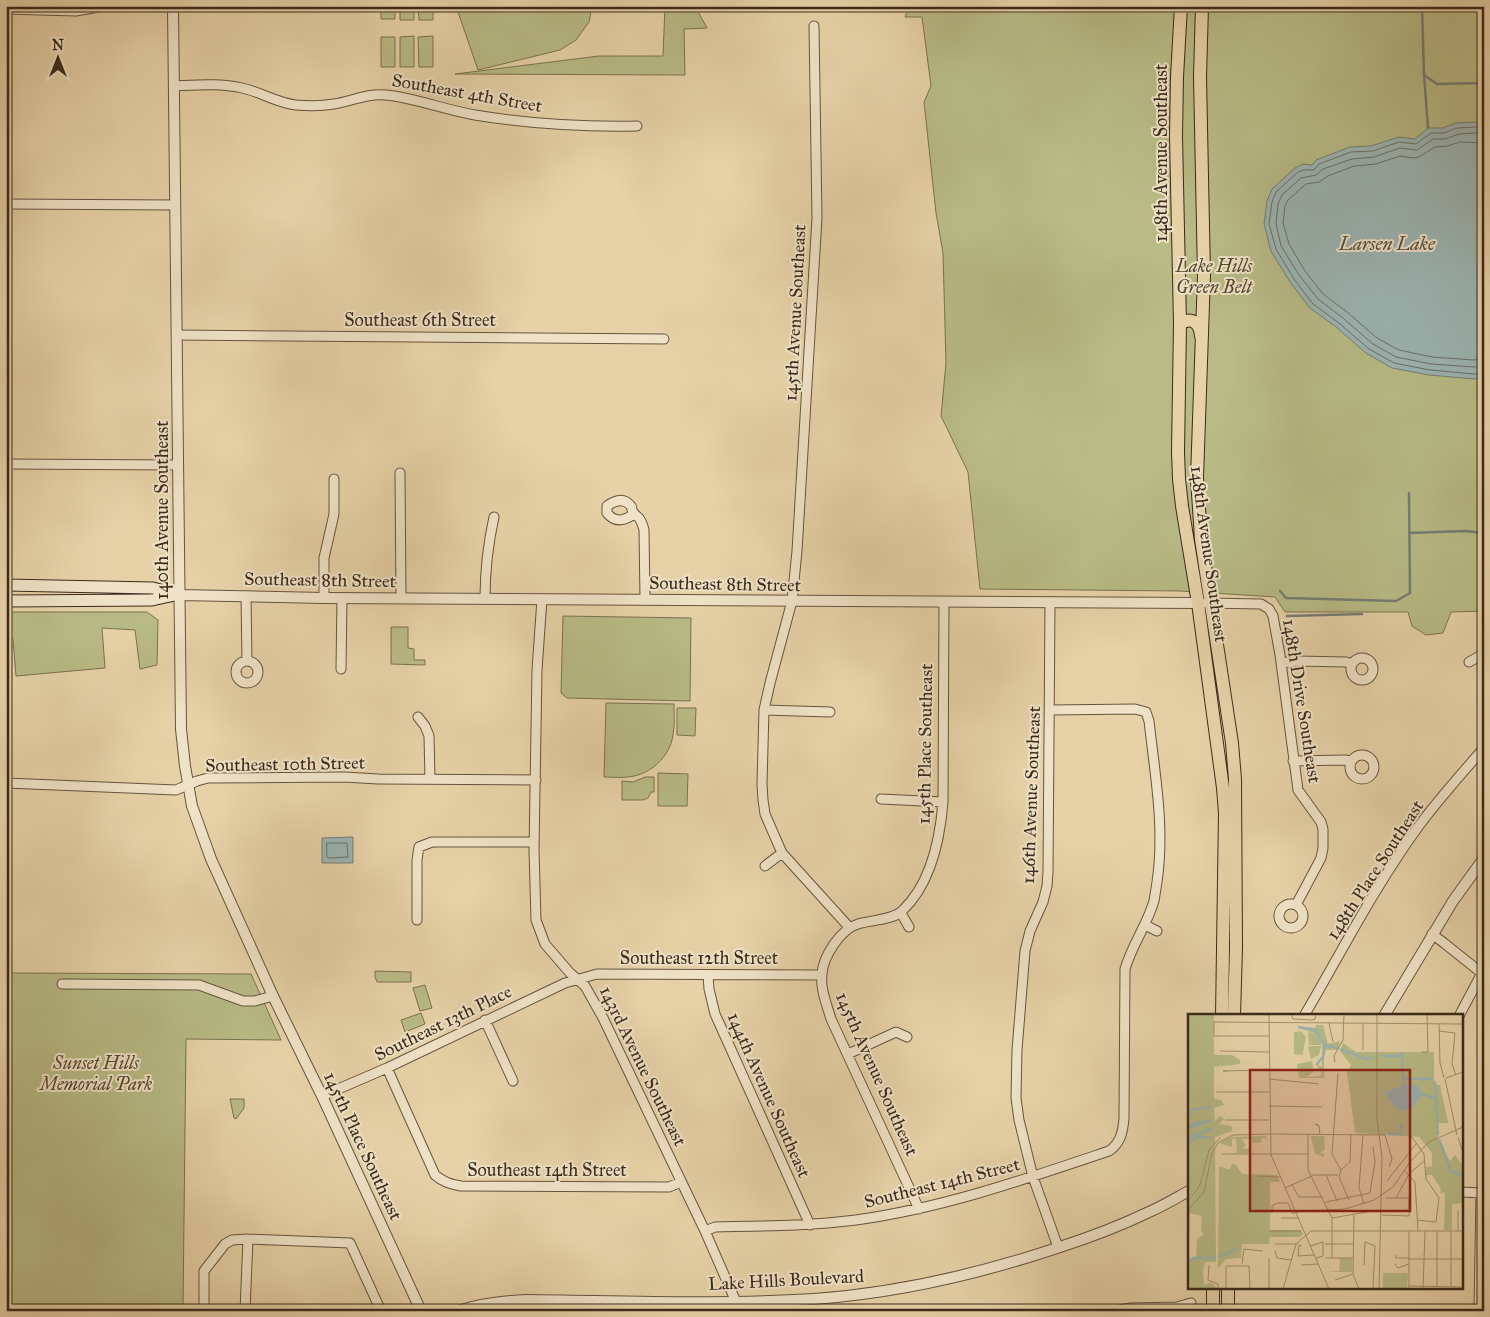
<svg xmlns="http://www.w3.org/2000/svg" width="1490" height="1317" viewBox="0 0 1490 1317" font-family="'IM FELL Great Primer',serif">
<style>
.green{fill:#b8bb86;stroke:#7a7251}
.water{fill:#9bb5b3;stroke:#757d77}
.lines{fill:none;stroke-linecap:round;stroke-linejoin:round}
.shore{stroke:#6b7068;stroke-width:1}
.stream{stroke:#757d77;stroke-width:2.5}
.minor-casing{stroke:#66543f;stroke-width:11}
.tertiary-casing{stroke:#66543f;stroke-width:12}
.secondary-casing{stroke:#3b2a1c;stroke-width:13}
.primary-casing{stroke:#3b2a1c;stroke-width:14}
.minor{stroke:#efe2c6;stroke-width:9}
.tertiary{stroke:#efe2c6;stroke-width:10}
.secondary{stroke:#efe2c6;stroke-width:11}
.primary{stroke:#e7d2a8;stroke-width:12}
.labels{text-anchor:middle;stroke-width:4;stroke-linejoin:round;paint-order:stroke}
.street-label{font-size:18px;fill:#3b2a1c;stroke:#efe2c6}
.park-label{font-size:18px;font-style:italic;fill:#544731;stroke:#efe2c6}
.water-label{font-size:19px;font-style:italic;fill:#534d42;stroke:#efe2c6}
.inset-river{fill:none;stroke:#9bb5b3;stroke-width:2.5}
.inset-road{fill:none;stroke:#a28f70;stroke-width:1}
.view{fill:#8f2418;fill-opacity:0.15;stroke:#8f2418;stroke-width:2.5}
.inset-edge{fill:none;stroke:#3b2a1c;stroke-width:2.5}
</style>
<rect width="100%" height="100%" fill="#e7d2a8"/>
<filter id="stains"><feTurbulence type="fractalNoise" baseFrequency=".004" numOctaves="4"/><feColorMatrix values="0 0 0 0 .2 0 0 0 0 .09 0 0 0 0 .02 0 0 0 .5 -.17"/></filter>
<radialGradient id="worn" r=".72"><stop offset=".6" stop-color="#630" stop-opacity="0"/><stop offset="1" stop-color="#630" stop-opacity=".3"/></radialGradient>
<path class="green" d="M 381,6 L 395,6 L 395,19 L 381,19 Z
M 400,6 L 414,6 L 414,20 L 400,20 Z
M 418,6 L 433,6 L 433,20 L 419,20 Z
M 456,6 L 592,6 L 589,22 L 576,40 L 560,50 L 478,70 Z
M 665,6 L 695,6 L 707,28 L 684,29 L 685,75 L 455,74 L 599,56 L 663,56 Z
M 909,6 L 1484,6 L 1484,611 L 1451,612 L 1443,633 L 1426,635 L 1412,626 L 1408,612 L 1285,612 L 1275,597 L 1180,591 L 980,589 L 968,472 L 941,416 L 946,363 L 943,253 L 936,213 L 924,102 L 931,86 L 922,17 L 905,17 Z
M 414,36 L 414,67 L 400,67 L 400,37 Z
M 433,36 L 433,67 L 419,67 L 418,37 Z
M 381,37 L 395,37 L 395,67 L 381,67 Z
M 6,612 L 147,612 L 158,620 L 157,665 L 140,669 L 135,630 L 102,628 L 105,668 L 16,676 L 13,639 L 6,639 Z
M 563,616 L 691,618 L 690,701 L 567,698 L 561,693 Z
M 391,627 L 408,627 L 408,648 L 414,649 L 414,660 L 425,660 L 425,665 L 391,664 Z
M 606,703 L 674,704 C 674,714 675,725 673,735 C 670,757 650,775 628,777 C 620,778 612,777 604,777 Z
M 677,708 L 696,708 L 695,736 L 677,735 Z
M 658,773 L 688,774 L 687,806 L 658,806 Z
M 645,777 L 654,777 L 654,792 L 651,792 L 648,798 L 643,800 L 622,800 L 622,781 L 633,782 Z
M 375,971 L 411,972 L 411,982 L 377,982 L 375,977 Z
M 6,973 L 251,974 L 281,1040 L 186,1039 L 183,1311 L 6,1311 Z
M 425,985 L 432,1008 L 420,1011 L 413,988 Z
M 421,1013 L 425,1024 L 405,1032 L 401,1020 Z
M 230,1099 L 244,1099 L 244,1108 L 236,1119 L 234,1118 Z"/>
<path class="water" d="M 1477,122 L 1484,124 L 1484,377 L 1475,379 L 1429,375 L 1392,368 L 1366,353 L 1336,327 L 1310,308 L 1290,282 L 1271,251 L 1264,224 L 1267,201 L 1272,189 L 1295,168 L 1303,164 L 1312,165 L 1316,160 L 1350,147 L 1371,146 L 1399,137 L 1415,139 L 1428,128 L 1443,128 L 1456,123 Z
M 353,837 L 353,863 L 322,863 L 322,838 Z"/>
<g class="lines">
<path class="shore" d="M 1484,129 L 1476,127 L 1457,128 L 1444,133 L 1431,133 L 1416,144 L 1399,142 L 1373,151 L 1351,152 L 1319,164 L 1314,170 L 1304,170 L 1298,172 L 1276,192 L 1272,202 L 1269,224 L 1276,249 L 1294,279 L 1313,304 L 1339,323 L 1369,349 L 1394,363 L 1430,370 L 1474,374 L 1484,373
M 1484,135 L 1475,133 L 1459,134 L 1445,139 L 1433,139 L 1417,150 L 1400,148 L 1374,157 L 1352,159 L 1323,169 L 1316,175 L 1301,178 L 1282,195 L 1278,204 L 1276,223 L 1281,246 L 1299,275 L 1318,299 L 1343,318 L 1373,344 L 1396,357 L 1431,364 L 1474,367 L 1484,366
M 1484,143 L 1460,142 L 1447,146 L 1435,147 L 1419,157 L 1414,158 L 1400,156 L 1376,164 L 1354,166 L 1328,176 L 1319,182 L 1306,184 L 1288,200 L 1285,206 L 1283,223 L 1289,244 L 1305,271 L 1323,294 L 1347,312 L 1377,338 L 1399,350 L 1432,357 L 1474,360 L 1484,359
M 327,843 L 347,843 L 348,857 L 328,858 L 327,856 Z"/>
<path class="stream" d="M 1422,6 L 1424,75 L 1428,128
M 1424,75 L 1437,84 L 1484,83
M 1409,533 L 1465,531 L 1484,533
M 1280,591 L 1286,598 L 1396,601 L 1410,593 L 1409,493
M 1287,616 L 1362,614"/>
<g class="minor-casing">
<path id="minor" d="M 6,9 L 76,11 L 104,6
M 814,26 L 817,218 L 797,551 L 792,601 L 770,683 L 764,710 L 762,784 L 763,800 L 765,814 L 782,853 L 849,927
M 174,86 C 197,85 220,83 242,88 C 261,92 277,103 296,105 C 309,106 322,106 334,104 C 352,101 368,93 386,95 C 416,98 445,110 475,115 C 529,124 583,127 637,126
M 6,204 L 175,205
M 177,335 L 664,339
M 6,464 L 178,465
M 400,473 L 401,598
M 634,514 C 624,521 615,523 607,513 L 607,506 C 614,501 623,497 630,505 C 634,509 630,507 633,512 C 634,514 638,517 639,518 C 642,522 643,526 644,530 L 645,600
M 246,596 L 247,661
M 324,598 L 324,558 L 334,514 L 334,479
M 485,598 C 485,571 488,544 494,517
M 542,599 L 537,670 L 534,850 L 536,920 L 545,944 L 570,973 L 585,986 L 603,1018 L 705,1231 L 740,1311
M 1050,603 L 1048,872 L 1047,886 L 1043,902 L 1030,931 L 1025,951 L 1017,1050 L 1016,1098 L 1019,1120 L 1033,1177 L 1058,1247
M 1206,603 L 1261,604 L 1269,609 L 1273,616 L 1280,655 L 1298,790 L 1321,822 L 1323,829 L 1323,848 L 1321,858 L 1296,905
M1351 669a11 11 0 1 1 22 0a11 11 0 1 1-22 0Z
M236 672a11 11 0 1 1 22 0a11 11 0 1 1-22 0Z
M 1469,662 L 1478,657 L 1484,652
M 1281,663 L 1297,661 L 1346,662 L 1352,664
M 341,669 L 342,598
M 764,710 L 830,712
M 1050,710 L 1135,709 L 1146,712
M 418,717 L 425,726 L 429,736 L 430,779
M1350 767a12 12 0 1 1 24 0a12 12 0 1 1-24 0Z
M 1293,761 L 1345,760 L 1351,761
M 6,783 L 176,790 L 197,781 L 208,778 L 344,777 L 378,779 L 536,780
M 881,799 L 943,802
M 419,847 L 432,842 L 534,842
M 765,866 L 782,853
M1279 916a12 12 0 1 1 24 0a12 12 0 1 1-24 0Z
M 901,913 L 909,927
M 417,920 L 417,860 L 419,847
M 1145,925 L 1157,931
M 1432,934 L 1444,943 L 1484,975
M 708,975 L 709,989 L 715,1014 L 810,1225
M 62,984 L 199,985 L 243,1001 L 255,1001 L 273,996
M 1304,1016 C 1341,953 1375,886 1418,827 C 1438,800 1461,774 1484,748
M 1459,1016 L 1484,969
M 485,1020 L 513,1081
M 848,1054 L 896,1032 L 907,1037
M 387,1068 L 435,1175 C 443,1182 450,1184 461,1186 L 669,1187 L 681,1182
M 322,1096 L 387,1068 L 565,983 L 597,974 L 821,975
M 1461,1192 L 1481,1193 L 1479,1311
M 919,1209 L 831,1019 C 827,1005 820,989 822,974 C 823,956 841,929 858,924 C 871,920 893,920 902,911 C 931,884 940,840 943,802 L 944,602
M 705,1231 L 715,1227 C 762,1226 809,1226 856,1220 C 943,1208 1026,1179 1109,1151 C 1121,1143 1123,1131 1124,1118 L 1125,969 C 1132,945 1147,925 1154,901 C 1155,895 1156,888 1157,882 C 1165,828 1155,775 1149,721 L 1146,712
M 204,1311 L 204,1271 L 225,1244 L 232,1240 L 248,1239 L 350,1243 L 381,1311
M 245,1311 L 248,1239
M 1114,1311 L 1131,1308 L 1177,1307 L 1191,1303"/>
</g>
<g class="tertiary-casing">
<path id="tertiary" d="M 173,6 L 181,729 L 185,766 L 192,806 L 211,859 L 273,996 L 322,1096 L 421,1311
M 179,595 L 324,598 L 1198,603
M 1384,1016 L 1453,901 L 1484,858
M 459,1311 C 481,1303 504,1301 527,1300 C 622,1301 719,1305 814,1299 C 897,1293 979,1274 1057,1248 C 1088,1238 1120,1226 1149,1212 C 1163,1206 1176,1198 1189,1191"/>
</g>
<g class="secondary-casing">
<path id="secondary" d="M 6,585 L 153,588 L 179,595
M 6,601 L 152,600 L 175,595"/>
</g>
<g class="primary-casing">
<path id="primary" d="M 1181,6 L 1177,77 L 1176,136 L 1180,324 L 1178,452 L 1179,479 L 1182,506 L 1198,603 L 1223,788 L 1225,813 L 1222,1016
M 1202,6 L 1200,77 L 1204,275 L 1197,478 L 1201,539 L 1232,743 L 1235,779 L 1236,947 L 1234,1016
M 1180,324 C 1192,316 1200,323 1201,336
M 1213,1311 L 1213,1288
M 1228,1311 L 1228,1288"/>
</g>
<use href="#minor" class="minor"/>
<use href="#tertiary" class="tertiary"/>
<use href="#secondary" class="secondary"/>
<use href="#primary" class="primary"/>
</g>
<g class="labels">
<g class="street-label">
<text transform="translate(467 93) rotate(10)" y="6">Southeast 4th Street</text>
<text transform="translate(1161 153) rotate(-90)" y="6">148th Avenue Southeast</text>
<text transform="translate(795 313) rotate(-87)" y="6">145th Avenue Southeast</text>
<text x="420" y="326">Southeast 6th Street</text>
<text transform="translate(162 510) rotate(-90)" y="6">140th Avenue Southeast</text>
<text transform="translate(1209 554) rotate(82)" y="6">148th Avenue Southeast</text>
<text transform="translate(320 580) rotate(1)" y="6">Southeast 8th Street</text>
<text transform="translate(725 584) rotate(1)" y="6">Southeast 8th Street</text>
<text transform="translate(1302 701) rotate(81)" y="6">148th Drive Southeast</text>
<text transform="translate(925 744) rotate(-89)" y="6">145th Place Southeast</text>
<text transform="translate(285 764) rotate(-1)" y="6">Southeast 10th Street</text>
<text transform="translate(1031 795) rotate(-88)" y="6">146th Avenue Southeast</text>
<text transform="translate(1375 870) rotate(-57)" y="6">148th Place Southeast</text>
<text x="699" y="964">Southeast 12th Street</text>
<text transform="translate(443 1023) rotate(-26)" y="6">Southeast 13th Place</text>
<text transform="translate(643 1066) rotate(64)" y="6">143rd Avenue Southeast</text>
<text transform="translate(877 1074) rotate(66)" y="6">145th Avenue Southeast</text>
<text transform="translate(769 1095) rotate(66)" y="6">144th Avenue Southeast</text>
<text transform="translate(363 1146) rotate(65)" y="6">145th Place Southeast</text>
<text x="547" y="1176">Southeast 14th Street</text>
<text transform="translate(942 1183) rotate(-14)" y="6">Southeast 14th Street</text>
<text transform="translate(786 1280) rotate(-3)" y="6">Lake Hills Boulevard</text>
</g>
<g class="park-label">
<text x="1214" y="272">Lake Hills<tspan x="1214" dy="21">Green Belt</tspan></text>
<text x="96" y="1069">Sunset Hills<tspan x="96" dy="21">Memorial Park</tspan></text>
</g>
<g class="water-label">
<text x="1387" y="250">Larsen Lake</text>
</g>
</g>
<g transform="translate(1188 1014)">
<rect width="275" height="275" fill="#e7d2a8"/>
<path d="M 0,0 L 26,0 L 26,41 L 44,41 L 52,46 L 52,50 L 26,53 L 26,85 L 33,86 L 36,91 L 26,94 L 27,107 L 32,102 L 36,105 L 31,110 L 44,112 L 44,117 L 27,123 L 28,248 L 17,248 L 15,257 L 16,271 L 23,268 L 29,275 L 0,275 L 0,248 L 8,242 L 9,225 L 16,220 L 13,217 L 14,202 L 2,199 L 1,228 L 0,190 L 11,176 L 0,187 ZM 128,11 L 135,11 L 140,30 L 152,27 L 150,36 L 136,36 L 136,64 L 111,64 L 109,50 L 124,47 L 126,57 L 119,63 L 133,62 L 134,55 L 130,56 L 129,50 L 134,53 L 134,25 L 133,31 L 121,31 L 120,18 L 129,21 L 110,13 L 127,14 ZM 113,17 L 118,23 L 114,44 L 114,41 L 106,40 L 106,18 ZM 155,29 L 168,38 L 246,38 L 246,65 L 249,71 L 252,71 L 260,109 L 250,109 L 250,126 L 262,147 L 267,141 L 275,152 L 275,189 L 264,190 L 264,216 L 256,216 L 257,178 L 252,179 L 253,175 L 244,161 L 238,161 L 238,153 L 244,152 L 244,139 L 231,123 L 167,119 L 159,58 L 163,51 L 152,37 ZM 120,32 L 133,32 L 131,41 L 123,45 ZM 123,122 L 136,122 L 137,135 L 132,139 L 136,139 L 136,143 L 127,140 ZM 43,123 L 78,122 L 79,127 L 77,124 L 73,124 L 74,128 L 64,129 L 64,125 L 53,125 L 58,131 L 54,134 L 62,135 L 63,139 L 49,139 L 48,124 L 44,125 L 44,133 L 32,129 ZM 44,150 L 48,151 L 54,160 L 89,161 L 92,168 L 82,168 L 82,216 L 113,216 L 115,220 L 112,223 L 82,223 L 81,230 L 54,230 L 53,244 L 38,245 L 30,255 L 31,152 L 42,156 ZM 152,244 L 164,244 L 164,258 L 138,258 L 151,257 ZM 195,259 L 220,259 L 219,274 L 195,274 Z" fill="#b8bb86"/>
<path d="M 221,69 L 229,71 L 235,80 L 223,96 L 211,96 L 201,86 L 198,78 Z" fill="#9bb5b3"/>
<path class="inset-river" d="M 110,13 L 127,16 L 137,31M 152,35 L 178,45 L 186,43M 214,39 L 215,70M 193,42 L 214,42M 128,51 L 135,43 L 137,31 L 150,34M 216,65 L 245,65M 247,68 L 248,84M 234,80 L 248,85 L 250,121M 0,103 L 4,96 L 23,93M 3,113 L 18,108M 0,115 L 6,109 L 24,107M 200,120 L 213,120 L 213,109M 0,124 L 25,114M 251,125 L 263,157 L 275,162M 0,128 L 11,123 L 23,124M 31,243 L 49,235M 0,248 L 5,244 L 28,244"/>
<path class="inset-road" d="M 81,0 L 83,141 L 141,275M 103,0 L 105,5 L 124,6 L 127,5 L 128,0M 189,0 L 189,105 L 194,143 L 191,275M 141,9 L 145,28M 175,10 L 175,36M 251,10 L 252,49 L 256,64M 251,17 L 267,19 L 264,50 L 268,61M 81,22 L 26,22 L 26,8 L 275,10M 32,37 L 81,38M 234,38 L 240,38 L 239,0M 147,48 L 146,42 L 155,26 L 156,0M 39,57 L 35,57 L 81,56M 150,59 L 144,140 L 153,156M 258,64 L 275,58M 81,65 L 131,70M 257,65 L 269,121M 28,78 L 81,78M 81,92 L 134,93M 37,106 L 81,106M 130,111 L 127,110 L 131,112 L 132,121M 82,120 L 197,121 L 204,145 L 201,153M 120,120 L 120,156 L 144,204 L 144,244M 175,121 L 171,174 L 176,190M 223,122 L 236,140 L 238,165 L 251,184 L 248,208 L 229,206M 270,123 L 275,139M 34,140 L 120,140M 153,156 L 162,148 L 163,121M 153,156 L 151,163 L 161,186M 216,156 L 227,168 L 230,217M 138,161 L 149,187M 69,162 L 92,163M 199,167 L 228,130M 104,171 L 111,183 L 135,183M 97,174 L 126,161 L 150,161M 208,184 L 221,160 L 237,146M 138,188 L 182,179 L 187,148 L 185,133M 0,189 L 12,171 L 21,136 L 32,124M 0,196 L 16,178 L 24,139 L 30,129 L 45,121 L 82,120M 108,198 L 157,195 L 186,186 L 205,173 L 222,148 L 241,128 L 275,113M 84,199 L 84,192 L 89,189 L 100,189 L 105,200 L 108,198M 194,201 L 221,202 L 221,184 L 198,184M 93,204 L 111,204M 144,204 L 190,196M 81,217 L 113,217M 270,217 L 270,196M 177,228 L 187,232 L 185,274M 87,230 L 109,230M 137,230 L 165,230M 114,232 L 111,231 L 110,242 L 126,241M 122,232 L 135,228 L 135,242 L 128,244M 87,237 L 89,244 L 103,246M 208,241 L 208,244 L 221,244M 137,244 L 165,244M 221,245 L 275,245M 54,250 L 56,235 L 75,237M 207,250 L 210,254 L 221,250M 21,251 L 20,266 L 30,270 L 30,275M 113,251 L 130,250M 176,251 L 177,228M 61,252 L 62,275M 165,260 L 166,201M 165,260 L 171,275M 147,266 L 165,260M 221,272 L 275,273M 249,273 L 249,217M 263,273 L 263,217M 38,275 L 38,252 L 61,252M 81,275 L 81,244M 95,275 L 108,230 L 123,217 L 275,217M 221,275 L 221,217M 235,275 L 237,217"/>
<path class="view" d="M 62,56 L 222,56 L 222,197 L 62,197 Z"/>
<rect width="275" height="275" class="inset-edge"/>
</g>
<rect width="1490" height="1317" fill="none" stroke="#e7d2a8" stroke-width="25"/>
<rect x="8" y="8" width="1475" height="1302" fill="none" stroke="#3b2a1c" stroke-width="2.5"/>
<rect x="12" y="12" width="1465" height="1292" fill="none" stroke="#3b2a1c"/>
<g transform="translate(58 58)" stroke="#efe2c6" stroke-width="4" paint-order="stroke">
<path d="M0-4L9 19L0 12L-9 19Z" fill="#3b2a1c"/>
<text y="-8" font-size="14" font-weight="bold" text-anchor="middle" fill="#3b2a1c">N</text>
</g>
<rect width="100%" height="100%" filter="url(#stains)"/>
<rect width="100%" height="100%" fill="url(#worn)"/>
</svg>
